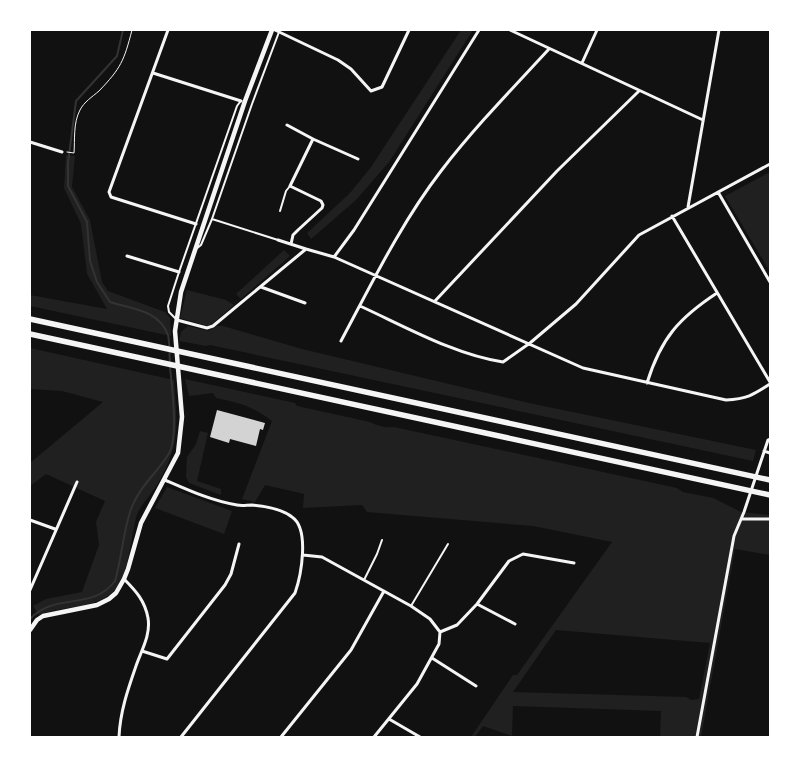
<svg xmlns="http://www.w3.org/2000/svg" width="800" height="767" viewBox="0 0 800 767" font-family="Georgia,serif">
<style>
.green{fill:#202020;fill-rule:evenodd}
.lines{fill:none;stroke-linecap:round;stroke-linejoin:round}
.stream{stroke:#333;stroke-width:2}
.building{fill:#d3d3d3}
.path{stroke:#f5f5f5;stroke-width:1}
.service{stroke:#f5f5f5;stroke-width:2}
.minor{stroke:#f5f5f5;stroke-width:3}
.secondary{stroke:#f5f5f5;stroke-width:4.5}
.motorway{stroke:#f5f5f5;stroke-width:5.5}
</style>
<rect width="100%" height="100%" fill="#111"/>
<path class="green" d="M 461,30 L 473,30 L 389,162 L 356,200 L 311,239 L 307,233 L 350,193 L 371,167 Z
M 66,155 L 75,156 L 72,187 L 90,220 L 102,282 L 108,291 L 165,312 L 170,318 L 171,336 L 30,306 L 30,295 L 107,309 L 87,274 L 81,224 L 64,188 Z
M 770,172 L 770,272 L 725,196 Z
M 284,250 L 290,256 L 241,299 L 236,294 Z
M 187,290 L 226,300 L 234,305 L 212,324 L 207,326 L 180,318 Z
M 188,326 L 208,331 L 216,326 L 223,326 L 302,349 L 529,403 L 756,450 L 753,461 L 210,345 L 206,346 L 179,341 L 181,332 Z
M 30,348 L 174,380 C 177,422 181,444 158,483 C 152,494 139,506 136,518 C 131,538 128,577 114,591 C 94,610 63,605 39,615 L 33,606 L 46,599 L 82,592 L 99,545 L 96,522 L 105,501 L 46,474 L 30,486 L 30,463 L 103,402 L 62,391 L 30,389 Z
M 185,379 L 295,403 L 297,406 L 370,422 C 378,426 385,428 394,427 L 677,488 L 683,492 L 713,498 L 741,512 L 770,515 L 770,555 L 735,549 L 701,737 L 660,737 L 661,711 L 513,706 L 512,736 L 483,726 L 475,737 L 471,737 L 513,675 L 517,675 L 612,542 L 533,526 L 367,512 L 362,505 L 303,508 L 304,494 L 265,485 L 255,502 L 242,499 L 272,421 C 253,406 239,403 216,398 L 213,393 L 189,396 ZM 556,630 L 710,643 L 699,699 L 691,700 L 686,697 L 513,692 Z
M 200,431 L 208,433 L 197,481 L 221,489 L 221,495 L 189,483 L 186,477 L 187,457 L 196,444 Z
M 167,487 L 232,511 L 224,534 L 155,508 Z"/>
<g class="lines">
<path class="stream" d="M 123,30 L 117,56 L 76,101 L 68,163 L 68,186 L 87,222 L 90,261 L 97,282 L 110,302 C 132,309 159,310 168,335 C 170,343 169,354 170,362
M 30,619 C 55,592 93,611 115,581 C 122,557 123,532 131,509 C 139,487 156,474 168,455 C 179,439 172,388 170,367"/>
</g>
<path class="building" d="M 217,410 L 265,423 L 263,430 L 260,429 L 256,446 L 230,439 L 229,443 L 210,437 Z"/>
<g class="lines">
<path class="path" d="M 67,152 L 74,153 C 75,140 73,123 80,110 C 84,102 92,97 99,91 C 121,68 124,61 132,30"/>
<path class="service" d="M 280,211 L 286,191 L 290,186
M 212,219 L 278,240
M 196,249 L 201,245 L 212,219 L 252,104 L 279,32
M 176,319 L 169,312 L 168,306 L 179,272 L 237,106 L 240,102
M 364,580 L 377,554 L 382,540
M 411,606 L 448,544"/>
<path class="minor" d="M 168,30 L 109,192 L 111,197 L 196,224
M 275,30 L 338,60 L 351,69 L 371,91 L 382,87 L 409,30
M 510,30 L 703,120
M 582,63 L 597,30
M 153,73 L 241,101
M 287,125 L 313,139
M 30,142 L 62,152
M 718,192 L 770,282
M 688,207 L 719,30
M 672,216 L 770,382
M 278,240 L 306,249
M 291,244 L 293,235 L 298,230 L 322,208 L 323,205 L 321,201 L 290,186 L 313,139 L 358,159
M 127,256 L 179,272
M 334,257 L 354,230 L 479,30
M 261,287 L 305,303
M 435,301 L 557,171 L 639,91
M 360,306 C 404,326 455,355 503,362 L 530,343 L 576,304 L 639,235 L 770,164
M 177,320 L 207,328 L 213,326 L 306,249 L 334,257 L 583,368 L 726,400 C 747,399 753,395 770,384
M 341,341 C 372,283 401,223 441,171 C 474,128 512,89 549,49
M 647,383 C 661,338 679,318 717,293
M 764,451 L 770,453
M 165,480 C 188,490 212,501 237,505 C 242,506 247,505 252,505 C 264,506 282,509 292,517 C 310,529 301,576 295,593 L 181,737
M 742,519 L 770,519
M 30,520 L 55,529
M 303,555 L 322,557 L 411,606 L 430,619 L 440,632 L 439,644 L 417,684 L 374,737
M 30,590 L 77,482
M 477,604 L 515,624
M 440,632 L 457,625 L 477,604 L 509,561 L 523,554 L 574,563
M 142,651 L 167,659 L 225,585 L 231,574 L 239,544
M 432,658 L 476,686
M 389,719 L 420,737
M 119,737 C 120,712 128,689 136,666 C 141,651 151,635 148,618 C 145,601 136,591 124,579
M 281,737 L 351,650 L 384,591
M 697,737 L 734,536 L 744,512 L 768,440 L 770,439"/>
<path class="secondary" d="M 30,630 L 37,620 L 43,616 L 97,605 L 109,599 L 116,593 L 124,579 L 128,569 L 141,523 L 178,453 L 182,417 L 175,331 L 181,292 L 245,101 L 272,30"/>
<path class="motorway" d="M 30,319 L 770,480
M 30,334 L 770,495"/>
</g>
<rect width="800" height="767" fill="none" stroke="#ffffff" stroke-width="62"/>
</svg>
